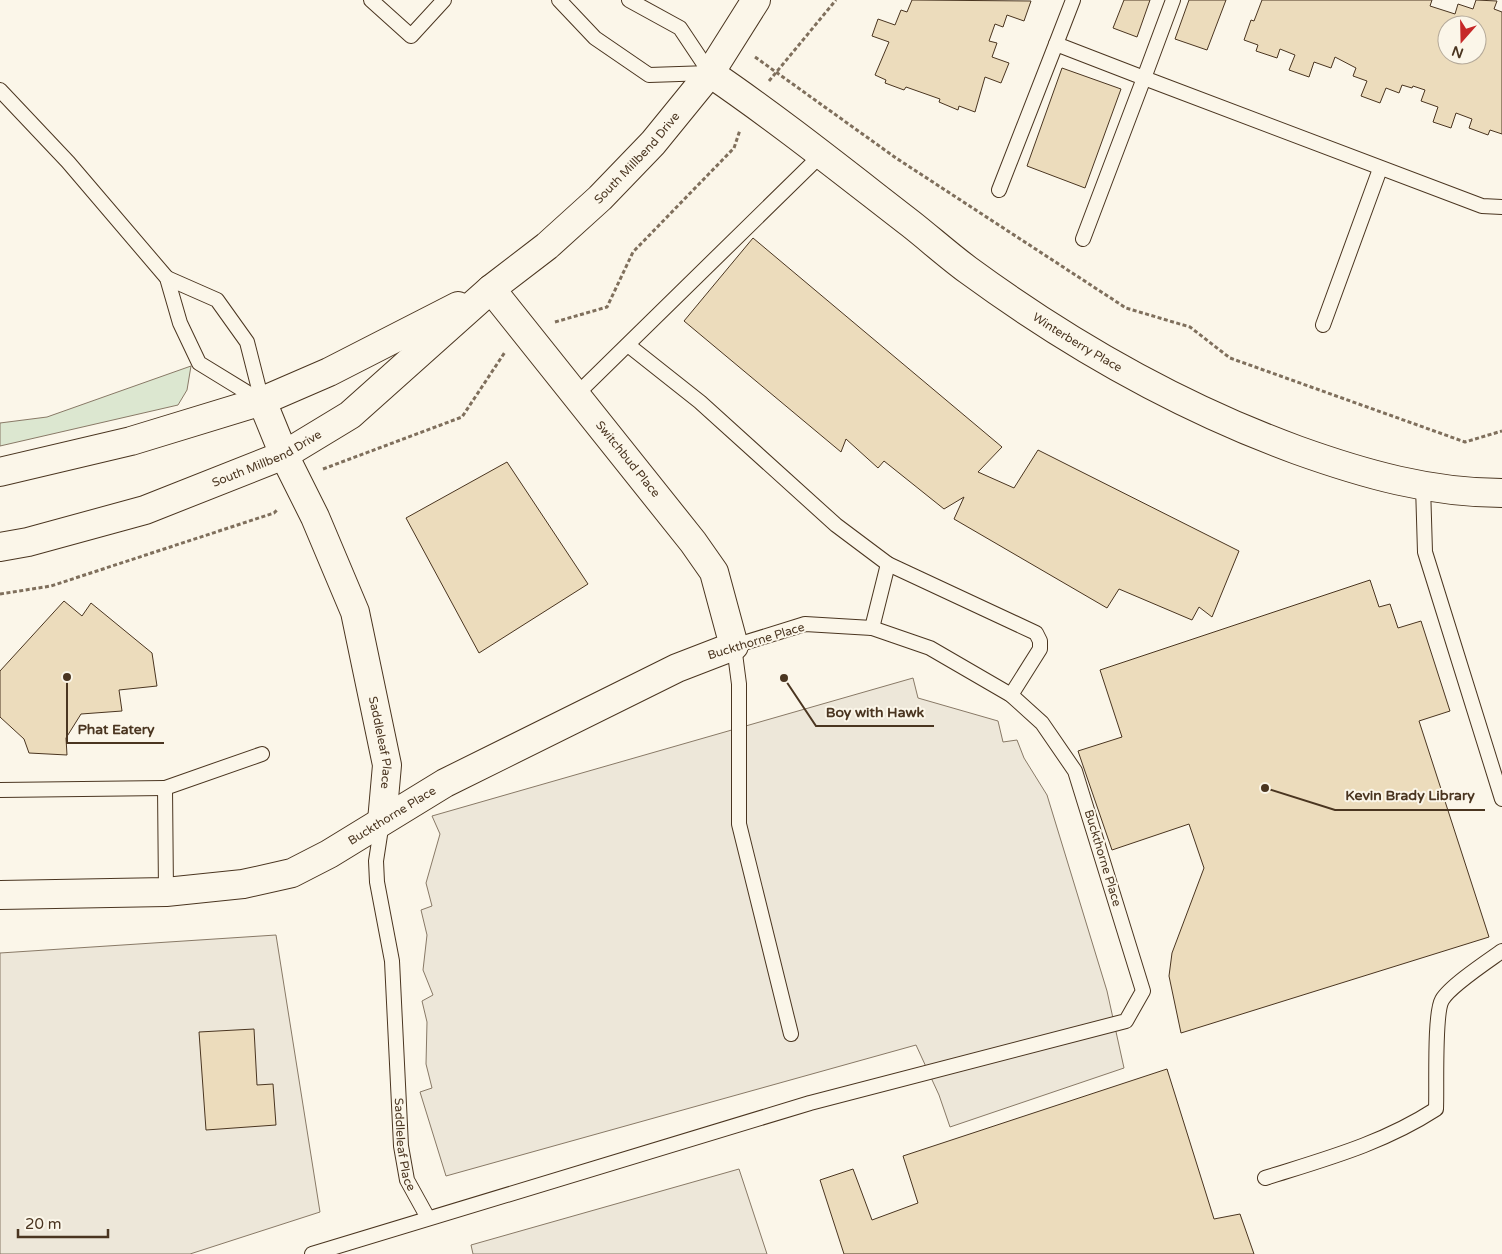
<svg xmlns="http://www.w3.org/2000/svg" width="1502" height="1254" viewBox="0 0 1502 1254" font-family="'Varela Round',sans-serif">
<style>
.green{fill:#dce7d0;stroke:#887966}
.parking{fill:#ede7d9;stroke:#887966}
.building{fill:#ecdcbc;stroke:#4a3520;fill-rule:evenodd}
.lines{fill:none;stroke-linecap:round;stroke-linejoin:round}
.service-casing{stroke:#4a3520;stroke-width:16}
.minor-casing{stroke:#4a3520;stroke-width:30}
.tertiary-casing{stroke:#4a3520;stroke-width:30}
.path{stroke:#7f6f5c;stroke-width:3;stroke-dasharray:4 2.5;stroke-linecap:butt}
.service{stroke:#fbf6e9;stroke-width:14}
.minor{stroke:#fbf6e9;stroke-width:28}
.tertiary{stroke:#fbf6e9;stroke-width:28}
.labels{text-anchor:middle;stroke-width:4;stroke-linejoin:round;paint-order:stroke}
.street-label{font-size:12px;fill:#4a3520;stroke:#fbf6e9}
.leader{fill:none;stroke:#4a3520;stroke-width:2}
.callout-dot{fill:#4a3520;stroke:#fbf6e9;stroke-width:2}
.callout-label{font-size:14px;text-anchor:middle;font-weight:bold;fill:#4a3520;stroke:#fbf6e9;stroke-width:4;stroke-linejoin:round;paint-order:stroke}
</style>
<rect width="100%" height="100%" fill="#fbf6e9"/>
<path class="green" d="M 191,366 L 187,390 L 178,405 L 0,446 L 0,423 L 47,417 Z"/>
<path class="parking" d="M 913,678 L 918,698 L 998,721 L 1003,742 L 1017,740 L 1024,758 L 1047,795 L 1107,991 L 1124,1068 L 950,1127 L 939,1095 L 916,1045 L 446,1176 L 420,1092 L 432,1088 L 426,1064 L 427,1022 L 422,1001 L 433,995 L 423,970 L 427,935 L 421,910 L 432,906 L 426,883 L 440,834 L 432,816 Z
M 276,935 L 320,1212 L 190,1254 L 0,1254 L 0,953 Z
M 739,1169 L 767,1254 L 473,1254 L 471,1245 Z"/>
<path class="building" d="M 912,0 L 1031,1 L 1024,21 L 1007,15 L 1003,27 L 995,24 L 989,41 L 997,43 L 992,57 L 1009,63 L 1001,83 L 985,77 L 975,112 L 959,106 L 958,110 L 939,102 L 940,99 L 906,87 L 904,90 L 885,83 L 886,80 L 875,75 L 889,42 L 872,36 L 878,19 L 895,25 L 901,10 L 907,12 Z
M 1124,0 L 1150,0 L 1137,37 L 1113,28 Z
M 1189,0 L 1226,0 L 1207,50 L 1175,39 Z
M 1262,0 L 1432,0 L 1430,6 L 1455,14 L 1458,4 L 1473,9 L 1476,0 L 1497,1 L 1494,9 L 1502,12 L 1502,134 L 1490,130 L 1488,135 L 1469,128 L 1472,119 L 1456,113 L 1451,128 L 1433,122 L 1438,107 L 1421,101 L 1425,90 L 1413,86 L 1412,88 L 1402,85 L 1399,93 L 1386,88 L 1380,103 L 1361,96 L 1367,81 L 1353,76 L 1356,68 L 1335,57 L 1331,68 L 1314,62 L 1309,77 L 1289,70 L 1295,55 L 1280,49 L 1277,58 L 1256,51 L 1258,45 L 1244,40 L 1251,20 L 1254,21 ZM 1447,25 L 1477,25 L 1477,55 L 1447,55 Z
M 1062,68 L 1121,89 L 1085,188 L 1027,166 Z
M 753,238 L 1002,447 L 978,472 L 1014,488 L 1038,450 L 1239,551 L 1212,617 L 1199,607 L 1192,620 L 1119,589 L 1107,608 L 954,519 L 964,497 L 944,509 L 884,461 L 878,468 L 846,439 L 841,452 L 684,321 Z
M 507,462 L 588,584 L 479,653 L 406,518 Z
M 1370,580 L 1379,607 L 1390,604 L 1398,628 L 1421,621 L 1450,711 L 1419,721 L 1489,937 L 1181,1033 L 1169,976 L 1172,953 L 1204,868 L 1189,824 L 1112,850 L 1078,751 L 1122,737 L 1100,670 Z
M 64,601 L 82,616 L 91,603 L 152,653 L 157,686 L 119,690 L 122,711 L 81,714 L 66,738 L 67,755 L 29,753 L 24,739 L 0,717 L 0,671 Z
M 254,1029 L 257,1085 L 273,1084 L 276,1125 L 206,1130 L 199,1032 Z
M 1167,1069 L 1214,1219 L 1240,1214 L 1254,1254 L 844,1254 L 820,1180 L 853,1169 L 872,1220 L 918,1203 L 903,1156 Z"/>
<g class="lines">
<g class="service-casing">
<g id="service">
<path d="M 371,0 L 411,36 L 444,0"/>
<path d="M 559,0 L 595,38 L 649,75 L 709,73"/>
<path d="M 629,0 L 680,28 L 710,73"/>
<path d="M 1173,0 L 1144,78 L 1482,206 L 1502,207"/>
<path d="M 1056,44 L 1073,0"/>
<path d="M 0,90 L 68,162 L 167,278 L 180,323 L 199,363 L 261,401"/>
<path d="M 999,190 L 1056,44 L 1144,78 L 1083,239"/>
<path d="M 167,278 L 217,300 L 247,342 L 262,401"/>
<path d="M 1323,325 L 1380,169"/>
<path d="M 628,345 L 700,402 L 836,525 L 888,564 L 872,628"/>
<path d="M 576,395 L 821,155"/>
<path d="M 1423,486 L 1425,552 L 1502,799"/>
<path d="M 888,564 L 1036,633 L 1040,641 L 1040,649 L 1011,695"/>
<path d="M 0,790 L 165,788"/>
<path id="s1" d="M 382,822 L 376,861 L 377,882 L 392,961 L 401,1146 L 407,1180 L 428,1218"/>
<path d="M 166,892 L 165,788 L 262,754"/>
<path d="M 1265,1178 C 1325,1159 1382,1144 1436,1109 C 1437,1088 1434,1014 1442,1000 C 1450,986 1488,961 1502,951"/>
<path d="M 312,1254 L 810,1103 L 1126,1021 L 1143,991 L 1075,771 L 1042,723 L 1011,695 L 930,648 L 872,628 L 805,624 L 734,646 L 739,684 L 739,824 L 791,1034"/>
</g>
</g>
<g class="minor-casing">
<g id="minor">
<path id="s2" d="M 710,73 C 779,120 845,173 911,224 C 930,239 949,256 968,270 C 1069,344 1180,407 1297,450 C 1364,474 1431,493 1502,493"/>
<path id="s3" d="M 262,401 L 284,455 L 315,517 L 355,612 L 387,765 L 382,821"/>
<path id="s4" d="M 0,895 L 166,892 L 243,884 L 292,873 L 329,854 L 445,783 L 677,668 L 734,646 L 714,572 L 693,542 L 491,289"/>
</g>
</g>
<g class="tertiary-casing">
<g id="tertiary">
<path d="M 0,472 L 131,441 L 262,401 L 329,372 L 458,306"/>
<path id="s5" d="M 0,547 L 28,542 L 145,510 L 284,455 L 350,415 L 491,289 L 547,246 L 600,198 L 653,143 L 710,73 L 756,0"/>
</g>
</g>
<path class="path" d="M 755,57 L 896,158 L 1126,308 L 1190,327 L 1230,358 L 1465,442 L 1502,431
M 769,81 L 836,0
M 555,322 L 607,307 L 633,252 L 734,148 L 740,130
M 323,469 L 462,417 L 505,352
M 0,594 L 51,586 L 274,513 L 278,509"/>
<use href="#service" class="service"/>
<use href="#minor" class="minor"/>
<use href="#tertiary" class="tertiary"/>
</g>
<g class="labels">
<g class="street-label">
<text dy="4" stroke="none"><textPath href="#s5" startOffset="762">South Millbend Drive</textPath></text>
<text dy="4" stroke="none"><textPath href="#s2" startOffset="456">Winterberry Place</textPath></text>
<text dy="4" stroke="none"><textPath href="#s5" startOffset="282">South Millbend Drive</textPath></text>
<text transform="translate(628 459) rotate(51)" y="4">Switchbud Place</text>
<text transform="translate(756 641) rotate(-17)" y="4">Buckthorne Place</text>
<text dy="4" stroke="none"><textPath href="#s3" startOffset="364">Saddleleaf Place</textPath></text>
<text dy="4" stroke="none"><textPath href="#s4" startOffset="409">Buckthorne Place</textPath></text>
<text transform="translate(1103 858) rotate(73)" y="4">Buckthorne Place</text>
<text dy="4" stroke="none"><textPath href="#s1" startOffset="325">Saddleleaf Place</textPath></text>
</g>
</g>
<path class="leader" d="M784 678L816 726H934M67 677L67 743H164M1265 788L1335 810H1485"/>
<g class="callout-dot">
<circle cx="784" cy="678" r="5"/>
<circle cx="67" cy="677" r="5"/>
<circle cx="1265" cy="788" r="5"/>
</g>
<g class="callout-label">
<text x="875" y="717">Boy with Hawk</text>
<text x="116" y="734">Phat Eatery</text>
<text x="1410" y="800">Kevin Brady Library</text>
</g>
<g transform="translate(1462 40) rotate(200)"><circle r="24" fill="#fbf6e9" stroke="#b4a999"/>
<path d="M0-4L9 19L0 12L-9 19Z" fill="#c62828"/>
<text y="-8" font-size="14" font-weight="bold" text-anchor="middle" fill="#4a3520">N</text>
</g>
<path d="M18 1229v8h90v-8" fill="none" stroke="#4a3520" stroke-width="2.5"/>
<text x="25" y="1229" font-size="15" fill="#4a3520" stroke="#fbf6e9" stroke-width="4" paint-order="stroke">20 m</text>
</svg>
